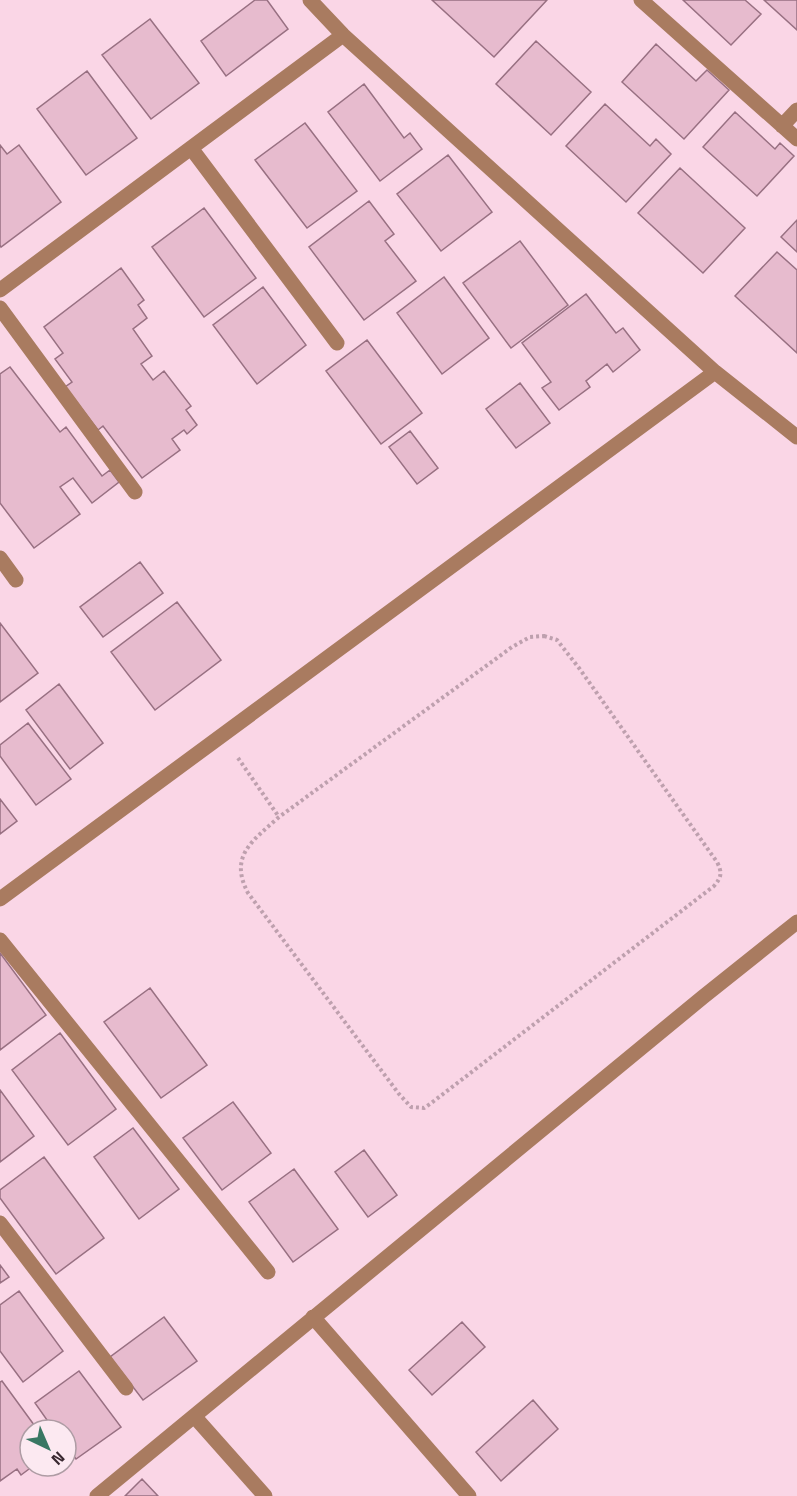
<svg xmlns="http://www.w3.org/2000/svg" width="797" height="1496" viewBox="0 0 797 1496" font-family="'Titillium Web',sans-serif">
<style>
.building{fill:#e7bbce;stroke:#987082;stroke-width:1.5}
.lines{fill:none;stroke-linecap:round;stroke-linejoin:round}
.path{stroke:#bea0ae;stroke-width:4;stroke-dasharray:3 3;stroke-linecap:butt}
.minor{stroke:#a97b60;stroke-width:15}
</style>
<rect width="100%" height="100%" fill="#fad6e6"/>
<path class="building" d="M 255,0 L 267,0 L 288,29 L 226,76 L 201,41 Z
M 432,0 L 547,0 L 494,57 Z
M 683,0 L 745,0 L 761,14 L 731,45 Z
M 764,0 L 797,0 L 797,30 Z
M 150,19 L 199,83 L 151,119 L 102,55 Z
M 536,41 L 591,92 L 551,135 L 496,84 Z
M 656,44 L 696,81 L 707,70 L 729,90 L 684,139 L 622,82 Z
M 87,71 L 137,138 L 86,175 L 37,109 Z
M 364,84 L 404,138 L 410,133 L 422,149 L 380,181 L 328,112 Z
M 605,104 L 650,146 L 656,139 L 671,154 L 626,202 L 566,146 Z
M 735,112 L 775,149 L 780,143 L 794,156 L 757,196 L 703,147 Z
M 305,123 L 357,191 L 307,228 L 255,160 Z
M 0,145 L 7,154 L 19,145 L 61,202 L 1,247 L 0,245 Z
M 448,155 L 492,212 L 441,251 L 397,194 Z
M 680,168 L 745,228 L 703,273 L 638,213 Z
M 369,201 L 394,234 L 385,241 L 416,281 L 364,320 L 309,247 Z
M 204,208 L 256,278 L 204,317 L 152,247 Z
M 797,220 L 797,252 L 781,237 Z
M 520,241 L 568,305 L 511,348 L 463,283 Z
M 777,252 L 797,270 L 797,353 L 735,296 Z
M 121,268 L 144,300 L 138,305 L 147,318 L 133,329 L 152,356 L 141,364 L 153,380 L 164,371 L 191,406 L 186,410 L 197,425 L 187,434 L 184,430 L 172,439 L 180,450 L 142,478 L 103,426 L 98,430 L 65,387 L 72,382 L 55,359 L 63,353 L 44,327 Z
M 444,277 L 489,338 L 442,374 L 397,313 Z
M 263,287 L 306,345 L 257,384 L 213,325 Z
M 586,294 L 616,333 L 623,328 L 640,350 L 613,372 L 607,364 L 586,381 L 590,387 L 559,410 L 542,388 L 551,382 L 522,343 Z
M 367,340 L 422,413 L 381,444 L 326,371 Z
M 10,367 L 60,432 L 66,427 L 102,476 L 110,470 L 119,482 L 92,503 L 73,478 L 60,487 L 80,514 L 34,548 L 0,503 L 0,374 Z
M 520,383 L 550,423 L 516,448 L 486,409 Z
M 410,431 L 438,468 L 417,484 L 389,447 Z
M 140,562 L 163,593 L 103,637 L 80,607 Z
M 177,602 L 221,660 L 155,710 L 111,652 Z
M 0,623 L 38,673 L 0,702 Z
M 59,684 L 103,743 L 70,769 L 26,710 Z
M 28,723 L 71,779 L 36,805 L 0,756 L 0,745 Z
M 0,799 L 17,821 L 0,834 Z
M 0,953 L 46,1015 L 0,1050 Z
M 150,988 L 207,1065 L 161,1098 L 104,1022 Z
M 60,1033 L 116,1109 L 68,1145 L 12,1070 Z
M 0,1090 L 34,1136 L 0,1162 Z
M 233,1102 L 271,1153 L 222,1190 L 183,1138 Z
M 133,1128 L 179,1189 L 139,1219 L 94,1157 Z
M 364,1150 L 397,1195 L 368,1217 L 335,1172 Z
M 44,1157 L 104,1238 L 56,1274 L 0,1198 L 0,1190 Z
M 294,1169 L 338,1229 L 293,1262 L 249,1202 Z
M 0,1265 L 9,1277 L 0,1283 Z
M 19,1291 L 63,1351 L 23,1382 L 0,1351 L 0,1305 Z
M 164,1317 L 197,1361 L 143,1400 L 110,1357 Z
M 462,1322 L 485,1347 L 432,1395 L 409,1370 Z
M 79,1371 L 121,1427 L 76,1459 L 66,1446 L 66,1430 L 54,1430 L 35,1403 Z
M 2,1381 L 37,1429 L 30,1430 L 30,1435 L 28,1437 L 30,1440 L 30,1454 L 27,1456 L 30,1461 L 30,1466 L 33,1466 L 21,1475 L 17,1469 L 0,1481 L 0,1382 Z
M 533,1400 L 558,1429 L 501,1481 L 476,1452 Z
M 142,1479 L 158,1496 L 125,1496 Z"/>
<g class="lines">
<path class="path" d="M 544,636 L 557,640 L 579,668 L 717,862 C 722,872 722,877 714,886 L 430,1104 L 424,1108 L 411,1107 L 399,1094 L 248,893 C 228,855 254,840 279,817 L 512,647 L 530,637 Z
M 238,758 L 279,817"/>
<path class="minor" d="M 310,0 L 343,35 L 715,372 L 797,437
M 641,0 L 797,139
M 782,126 L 797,110
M 191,148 L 337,343
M 0,290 L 343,35
M 0,308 L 135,492
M 0,558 L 16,580
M 0,899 L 715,372
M 0,940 L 268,1272
M 0,1223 L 126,1388
M 313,1317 L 469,1496
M 194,1416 L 265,1496
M 97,1496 L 703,997 L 797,922"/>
</g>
<g transform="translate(48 1448) rotate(136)"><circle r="28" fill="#fce9f1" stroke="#ae9ca4" stroke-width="1.5"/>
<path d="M0-4.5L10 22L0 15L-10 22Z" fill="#397763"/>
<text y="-9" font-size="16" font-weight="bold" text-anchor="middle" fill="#392830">N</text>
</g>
</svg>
